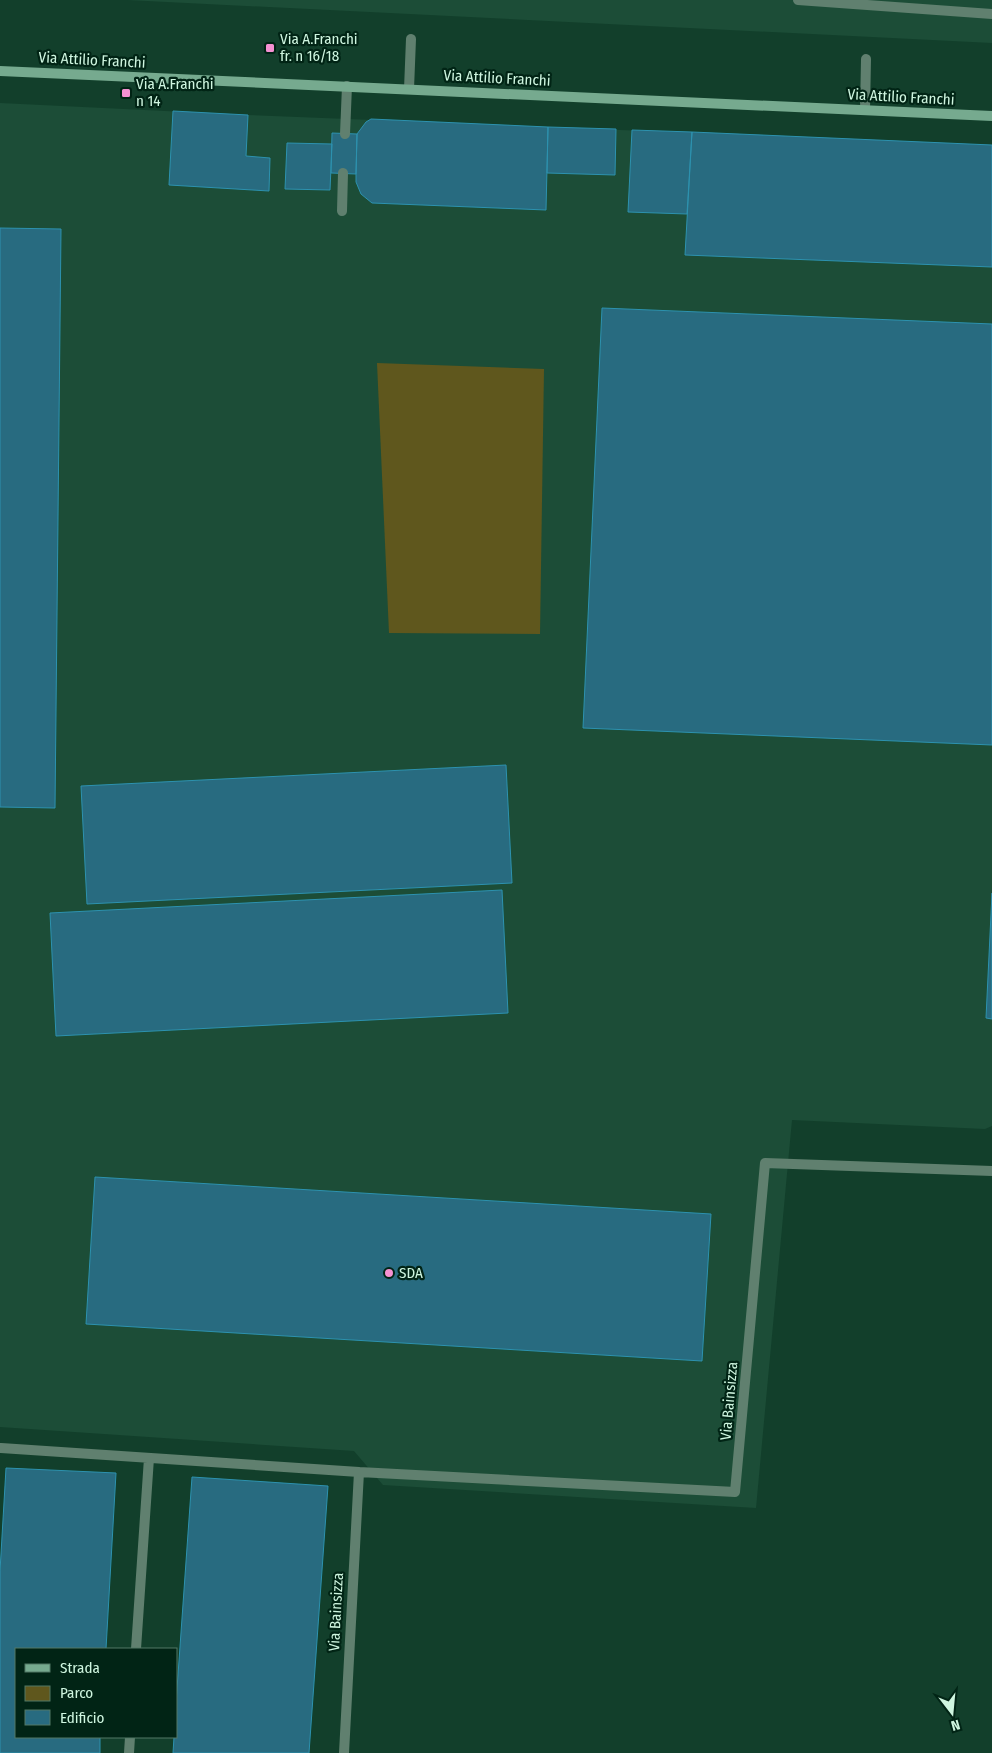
<svg xmlns="http://www.w3.org/2000/svg" width="992" height="1753" viewBox="0 0 992 1753" font-family="'Fira Sans Condensed',sans-serif">
<style>
.built{fill:#1c4d37}
.green{fill:#5f571d}
.building{fill:#286b80;stroke:#2d92af}
.lines{fill:none;stroke-linecap:round;stroke-linejoin:round}
.lane{stroke:#60806f;stroke-width:10}
.secondary{stroke:#76aa8f;stroke-width:10}
.poi-dot{fill:#f591d2;stroke:#012415;stroke-width:2}
.labels{text-anchor:middle;stroke-width:4.5;stroke-linejoin:round;paint-order:stroke}
.poi-label{font-size:15px;fill:#cff6e0;stroke:#012415;text-anchor:start}
.street-label{font-size:15px;fill:#cff6e0;stroke:#012415}
</style>
<rect width="100%" height="100%" fill="#123f2b"/>
<path class="built" d="M 127,0 L 992,0 L 992,43 Z
M 0,103 L 248,115 L 992,145 L 992,1126 L 985,1129 L 792,1120 L 756,1508 L 383,1485 L 354,1451 L 0,1427 Z"/>
<path class="green" d="M 377,363 L 544,369 L 540,634 L 389,633 Z"/>
<path class="building" d="M 173,111 L 248,115 L 246,156 L 270,158 L 269,191 L 169,185 Z
M 371,119 L 548,127 L 546,210 L 372,203 L 361,194 L 356,182 L 356,174 L 357,134 L 366,122 Z
M 548,127 L 616,129 L 615,175 L 547,173 Z
M 632,130 L 692,132 L 687,214 L 628,212 Z
M 692,132 L 992,145 L 992,267 L 685,255 Z
M 332,133 L 357,134 L 356,174 L 331,173 Z
M 287,143 L 332,144 L 330,190 L 285,189 Z
M 0,228 L 61,229 L 55,808 L 0,807 Z
M 602,308 L 992,324 L 992,745 L 583,728 Z
M 506,765 L 512,883 L 87,904 L 81,786 Z
M 502,890 L 508,1013 L 56,1036 L 50,913 Z
M 992,893 L 992,1019 L 986,1018 Z
M 95,1177 L 711,1214 L 702,1361 L 86,1324 Z
M 6,1468 L 116,1473 L 106,1649 L 16,1649 L 16,1737 L 100,1737 L 100,1753 L 0,1753 L 0,1571 Z
M 192,1477 L 328,1486 L 309,1753 L 173,1753 L 174,1737 L 176,1737 L 176,1703 Z"/>
<g class="lines">
<path class="lane" d="M 798,0 L 992,14
M 409,89 L 411,39
M 865,110 L 866,59
M 345,134 L 347,86
M 342,211 L 343,173
M 1,1448 L 359,1472
M 136,1649 L 149,1458
M 129,1753 L 130,1737
M 344,1753 L 359,1472 L 735,1492 L 765,1163 L 992,1171"/>
<path class="secondary" d="M 0,71 L 992,116"/>
</g>
<g class="poi-dot">
<rect x="265" y="43" width="10" height="10" rx="2.5"/>
<rect x="121" y="88" width="10" height="10" rx="2.5"/>
<circle cx="389" cy="1273" r="5"/>
</g>
<g class="labels">
<g class="poi-label">
<text x="280" y="44">Via A.Franchi<tspan x="280" dy="17">fr. n 16/18</tspan></text>
<text x="136" y="89">Via A.Franchi<tspan x="136" dy="17">n 14</tspan></text>
<text x="399" y="1278">SDA</text>
</g>
<g class="street-label">
<text transform="translate(92 60) rotate(3)" y="5">Via Attilio Franchi</text>
<text transform="translate(497 78) rotate(3)" y="5">Via Attilio Franchi</text>
<text transform="translate(901 97) rotate(3)" y="5">Via Attilio Franchi</text>
<text transform="translate(729 1401) rotate(-85)" y="5">Via Bainsizza</text>
<text transform="translate(336 1612) rotate(-87)" y="5">Via Bainsizza</text>
</g>
</g>
<rect x="15" y="1648" width="162" height="90" fill="#012415" stroke="#537866"/>
<rect x="25" y="1664" width="25" height="8" fill="#76aa8f" stroke="#537866"/>
<text x="60" y="1673" font-size="15" fill="#cff6e0">Strada</text>
<rect x="25" y="1686" width="25" height="15" fill="#5f571d" stroke="#537866"/>
<text x="60" y="1698" font-size="15" fill="#cff6e0">Parco</text>
<rect x="25" y="1710" width="25" height="15" fill="#286b80" stroke="#537866"/>
<text x="60" y="1723" font-size="15" fill="#cff6e0">Edificio</text>
<g transform="translate(952 1713) rotate(164)" stroke="#012415" stroke-width="4" paint-order="stroke">
<path d="M0-4L9 19L0 12L-9 19Z" fill="#cff6e0"/>
<text y="-8" font-size="14" font-weight="bold" text-anchor="middle" fill="#cff6e0">N</text>
</g>
</svg>
